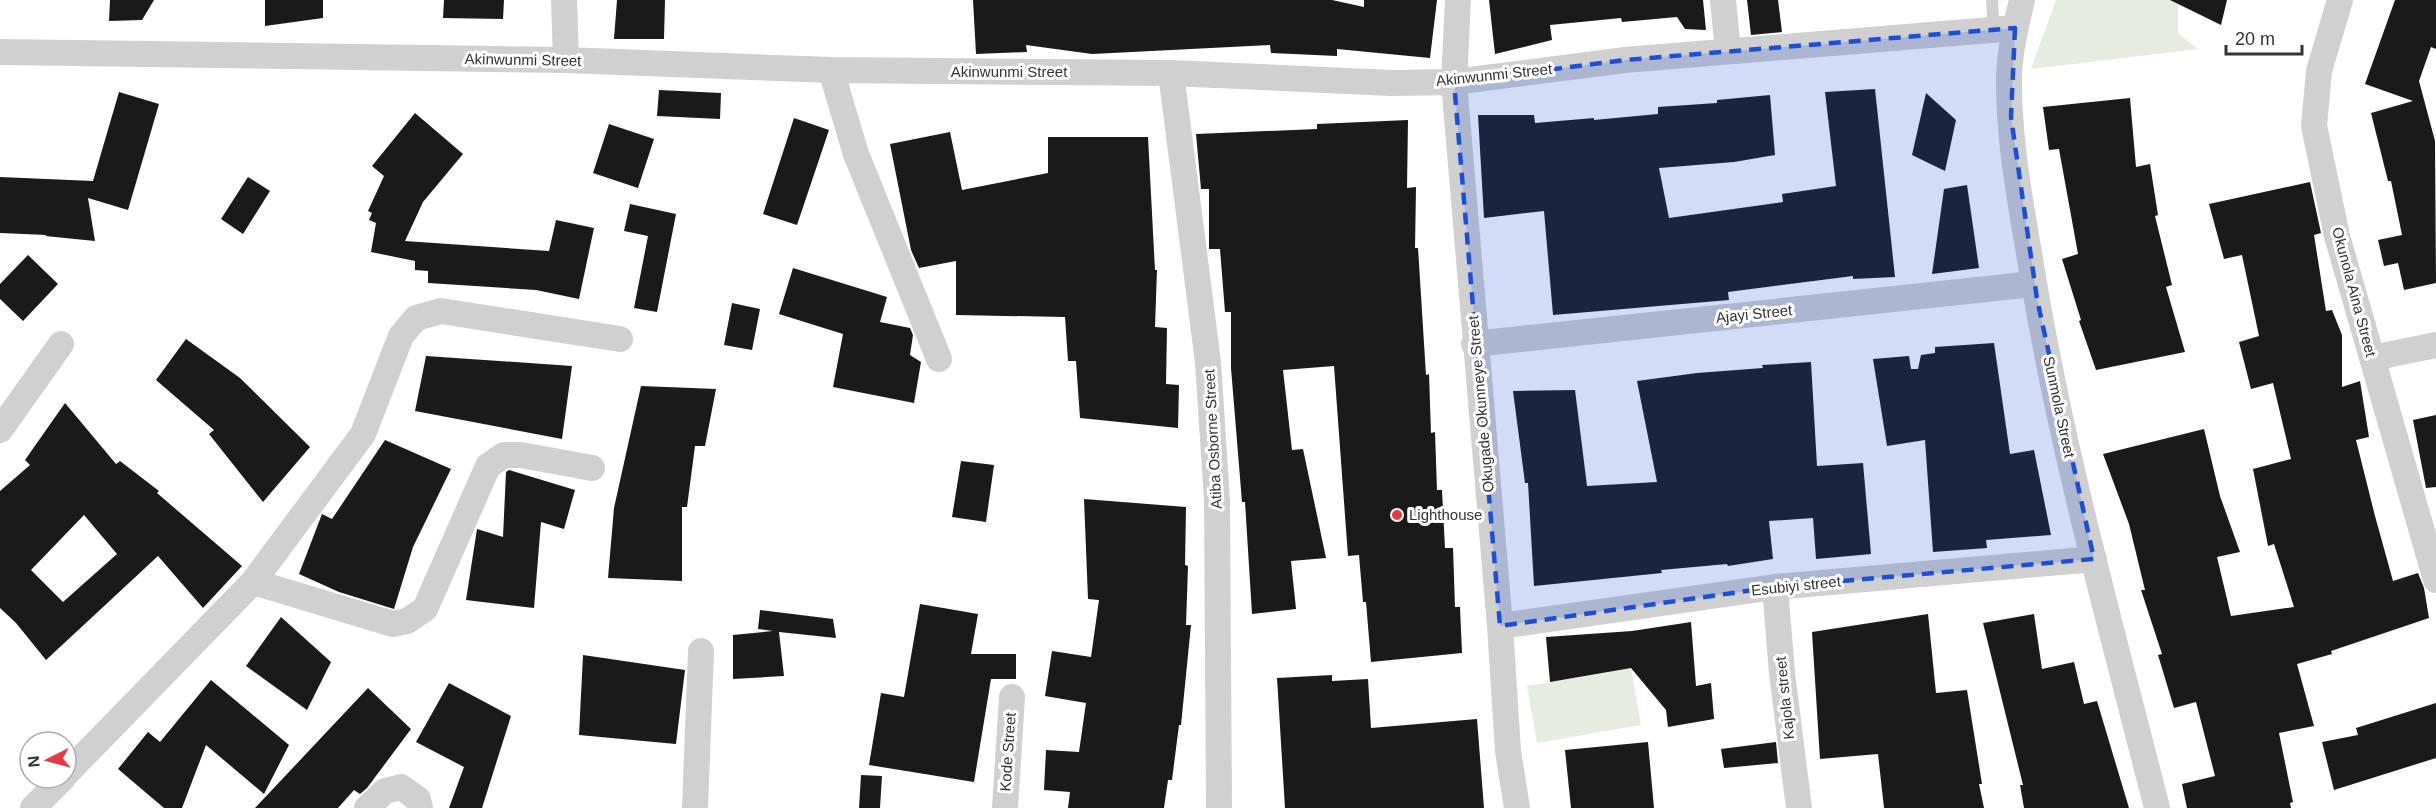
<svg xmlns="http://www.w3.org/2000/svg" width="2436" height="808" viewBox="0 0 2436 808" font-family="Arial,sans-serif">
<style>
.green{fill:#e6ecdf}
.building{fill:#1a1a1a;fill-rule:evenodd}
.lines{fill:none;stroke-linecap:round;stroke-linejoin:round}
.lane{stroke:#d0d0d0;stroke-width:12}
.street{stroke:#d0d0d0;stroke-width:26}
.marked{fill:#1d4ed8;fill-opacity:0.2;stroke:#1d4ed8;stroke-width:4.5;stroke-dasharray:12 8;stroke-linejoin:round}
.poi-dot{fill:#e63946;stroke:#fff;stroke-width:2}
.labels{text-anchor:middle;stroke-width:6;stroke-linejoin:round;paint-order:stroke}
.street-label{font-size:15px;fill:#333;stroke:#fff}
.poi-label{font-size:15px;fill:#333;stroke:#fff;text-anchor:start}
</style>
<rect width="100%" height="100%" fill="#fff"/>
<path class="green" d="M 2056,0 L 2178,0 L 2178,33 L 2198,49 L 2031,69 Z
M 1631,668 L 1641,725 L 1537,743 L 1527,686 Z"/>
<path class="building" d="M 110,0 L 154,0 L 142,20 L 109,21 Z
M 265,0 L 323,0 L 323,18 L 265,26 Z
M 444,0 L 504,0 L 503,19 L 443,18 Z
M 617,0 L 665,0 L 664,39 L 614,39 Z
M 973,0 L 1332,0 L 1364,7 L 1364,0 L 1437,0 L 1430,58 L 1337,49 L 1337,56 L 1271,53 L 1270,45 L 1092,54 L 1026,45 L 1027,52 L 976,54 Z
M 1489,0 L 1703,0 L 1706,30 L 1685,29 L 1677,17 L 1622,22 L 1621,18 L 1550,25 L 1552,40 L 1495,54 Z
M 1747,0 L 1778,0 L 1782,32 L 1751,35 Z
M 2170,0 L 2227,0 L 2221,25 Z
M 2395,0 L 2436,0 L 2436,49 L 2431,47 L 2419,81 L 2435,141 L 2436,283 L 2404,290 L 2398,263 L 2384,266 L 2378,240 L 2402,235 L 2391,181 L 2388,181 L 2371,113 L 2413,101 L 2365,84 Z
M 1875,89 L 1895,277 L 1853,279 L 1853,276 L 1728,292 L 1729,300 L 1553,315 L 1544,211 L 1484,218 L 1478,115 L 1534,115 L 1535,123 L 1594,118 L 1594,120 L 1658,114 L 1658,107 L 1717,103 L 1717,100 L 1770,95 L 1775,155 L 1734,162 L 1659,168 L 1669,218 L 1783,202 L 1782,194 L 1836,186 L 1825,92 Z
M 659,90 L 721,93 L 720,119 L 657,116 Z
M 119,92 L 159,104 L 128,210 L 88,198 L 95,241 L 45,236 L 47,235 L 0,233 L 0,177 L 93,181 Z
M 1926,93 L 1956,120 L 1945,171 L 1912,155 Z
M 2130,98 L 2136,167 L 2150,164 L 2158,215 L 2155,216 L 2172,285 L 2166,287 L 2185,352 L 2096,370 L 2079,321 L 2081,320 L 2062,259 L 2078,254 L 2059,149 L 2049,150 L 2043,107 Z
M 415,113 L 463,154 L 423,202 L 405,241 L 549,251 L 556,220 L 594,228 L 579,299 L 536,290 L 428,283 L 428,271 L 415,270 L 415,261 L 371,252 L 376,223 L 369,220 L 372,213 L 368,211 L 384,176 L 372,166 Z
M 794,118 L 829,130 L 797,225 L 763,214 Z
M 1408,120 L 1407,188 L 1416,187 L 1415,248 L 1418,248 L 1426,375 L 1429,374 L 1431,433 L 1435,432 L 1437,490 L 1442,490 L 1445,548 L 1453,548 L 1455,607 L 1460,607 L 1462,653 L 1371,662 L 1366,602 L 1363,602 L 1359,555 L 1348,556 L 1334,366 L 1283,370 L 1292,450 L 1303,449 L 1326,558 L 1291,561 L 1296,609 L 1252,614 L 1245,502 L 1242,502 L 1231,368 L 1231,312 L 1225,312 L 1220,249 L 1209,249 L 1209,189 L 1201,189 L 1196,134 L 1317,129 L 1317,124 Z
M 609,124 L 654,139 L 638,188 L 593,173 Z
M 950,132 L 962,190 L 1048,173 L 1048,137 L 1148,137 L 1155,270 L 1157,270 L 1155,327 L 1167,328 L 1166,384 L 1179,385 L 1178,428 L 1080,418 L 1076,361 L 1068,361 L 1065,317 L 956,315 L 956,261 L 919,268 L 911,250 L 890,144 Z
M 248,177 L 270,191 L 243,234 L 221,219 Z
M 2310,182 L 2321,233 L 2314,235 L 2326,311 L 2332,310 L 2342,335 L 2342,387 L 2360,381 L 2369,437 L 2356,440 L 2375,516 L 2393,581 L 2418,573 L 2424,588 L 2429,618 L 2331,651 L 2332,654 L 2297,664 L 2314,726 L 2279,733 L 2293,802 L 2290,803 L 2291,808 L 2187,808 L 2182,784 L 2215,776 L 2196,702 L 2174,708 L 2158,655 L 2162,654 L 2141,590 L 2145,590 L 2129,524 L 2103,454 L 2204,429 L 2220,496 L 2240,552 L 2217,557 L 2231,616 L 2294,607 L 2274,544 L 2268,546 L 2253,469 L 2291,459 L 2273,383 L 2251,389 L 2239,342 L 2259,336 L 2242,255 L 2224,259 L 2209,204 Z
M 1967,185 L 1979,268 L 1932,274 L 1944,189 Z
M 630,204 L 676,214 L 657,312 L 634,308 L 648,236 L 624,231 Z
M 28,255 L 58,284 L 23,321 L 0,299 L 0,284 Z
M 793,268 L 887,297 L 880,322 L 910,328 L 913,335 L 910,355 L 921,362 L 914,403 L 833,387 L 843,334 L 779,314 Z
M 732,303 L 760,309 L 752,350 L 724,345 Z
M 186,339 L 240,378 L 310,447 L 263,502 L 209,434 L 214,430 L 156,380 Z
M 1994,343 L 2010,454 L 2034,450 L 2051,535 L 1986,540 L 1987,548 L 1933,552 L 1925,440 L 1887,446 L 1873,359 L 1909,356 L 1911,369 L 1918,369 L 1921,355 L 1935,353 L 1935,347 Z
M 426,356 L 572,366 L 562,439 L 415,411 Z
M 1811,362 L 1817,466 L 1863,463 L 1871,554 L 1816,559 L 1813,518 L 1769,521 L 1773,559 L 1728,566 L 1727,564 L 1661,570 L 1662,573 L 1534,586 L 1528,483 L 1525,483 L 1513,391 L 1575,390 L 1587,486 L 1657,482 L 1637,381 L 1697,373 L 1763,368 L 1762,365 Z
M 641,386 L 716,389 L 705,446 L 695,446 L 687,507 L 682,507 L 682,581 L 608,578 L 614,508 Z
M 65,403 L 116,464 L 120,461 L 159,491 L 157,493 L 242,566 L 203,608 L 158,556 L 46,660 L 16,623 L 0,608 L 0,491 L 30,465 L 25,460 ZM 84,515 L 117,554 L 63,602 L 31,570 Z
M 2436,415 L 2436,487 L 2426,488 L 2413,420 Z
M 385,440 L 451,469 L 413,547 L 394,609 L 339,592 L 299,574 L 322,514 L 332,519 Z
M 961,461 L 994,465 L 986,522 L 952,517 Z
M 509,470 L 575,490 L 564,529 L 541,522 L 534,608 L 466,600 L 477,529 L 503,537 L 506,472 Z
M 1084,499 L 1186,507 L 1185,565 L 1188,566 L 1186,625 L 1191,625 L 1181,725 L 1179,725 L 1172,780 L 1168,780 L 1164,808 L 1068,808 L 1070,792 L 1044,790 L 1046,750 L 1079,752 L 1086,703 L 1045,696 L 1052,651 L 1091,657 L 1099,600 L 1088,599 Z
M 920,604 L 978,614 L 971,654 L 1016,654 L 1016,679 L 991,679 L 974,782 L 869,765 L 881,693 L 904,697 Z
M 760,610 L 833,619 L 836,638 L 779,632 L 784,676 L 733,679 L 733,635 L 773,631 L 758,629 Z
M 1928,614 L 1936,693 L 1967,690 L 1982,784 L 1979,784 L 1984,808 L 1884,808 L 1878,754 L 1820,759 L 1812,632 Z
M 2034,614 L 2042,669 L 2074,662 L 2084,704 L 2097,701 L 2129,808 L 2024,808 L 2020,785 L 2023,785 L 1983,623 Z
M 281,617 L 331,662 L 307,710 L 246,666 Z
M 1691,622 L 1696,686 L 1711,683 L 1714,719 L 1668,727 L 1666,710 L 1631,668 L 1550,682 L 1546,637 L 1632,631 Z
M 583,655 L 685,670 L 676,744 L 579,735 Z
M 1332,675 L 1332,681 L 1368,679 L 1371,728 L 1477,719 L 1484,808 L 1285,808 L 1277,678 Z
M 211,680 L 289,745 L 264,794 L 206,745 L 182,808 L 164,808 L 118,769 L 148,732 L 160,742 Z
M 449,683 L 511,716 L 482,808 L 449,808 L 464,767 L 416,742 Z
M 368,688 L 411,729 L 367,788 L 360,794 L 354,790 L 338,808 L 255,808 Z
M 2436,703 L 2436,758 L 2334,790 L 2322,742 L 2358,735 L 2356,728 Z
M 1648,742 L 1654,808 L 1571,808 L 1565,750 Z
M 1776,742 L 1778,763 L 1724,768 L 1721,749 Z
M 861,775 L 882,776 L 880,808 L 859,808 Z"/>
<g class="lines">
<path class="lane" d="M 1992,0 L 1994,30"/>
<path class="street" d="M 564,0 L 566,60
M 1458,0 L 1454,82 L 1500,626 L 1508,751 L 1517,808
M 1723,0 L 1728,51
M 2022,0 C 2016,25 2010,50 2009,76 C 2008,145 2023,215 2034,283 C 2064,460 2113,634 2157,808
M 2340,0 L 2319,71 L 2314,126 L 2337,236 L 2436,580
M 0,52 L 566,60 L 831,70 L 1171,73 L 1391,83 L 1454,82 L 1625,60 L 2015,28
M 831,70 L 856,154 L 939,359
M 1171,73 L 1208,362 L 1217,501 L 1219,808
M 1474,344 L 2034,284
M 2372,358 L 2436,345
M 0,430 L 61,344
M 253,582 L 393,624 L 407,621 L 425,609 L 488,466 L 504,455 L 521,455 L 592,468
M 1775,587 L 1782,673 L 1799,808
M 1500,626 L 1775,587 L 2094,559
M 66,774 L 253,582 L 363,434 L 401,336 L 416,318 L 441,311 L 620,339
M 33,808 L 63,778
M 367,808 L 385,791 L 401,787 L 418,799 L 420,808
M 695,808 L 701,651
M 1005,808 L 1012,697"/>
</g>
<path class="marked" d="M 2015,28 L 2011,117 L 2037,299 L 2094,559 L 1775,587 L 1500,626 L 1454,82 L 1625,60 Z"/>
<circle class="poi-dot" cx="1397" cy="515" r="6"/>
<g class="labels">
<g class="street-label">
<text transform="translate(523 60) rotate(1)" y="5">Akinwunmi Street</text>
<text x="1009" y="77">Akinwunmi Street</text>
<text transform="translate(1494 75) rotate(-6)" y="5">Akinwunmi Street</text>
<text transform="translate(2354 292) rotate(75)" y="5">Okunola Aina Street</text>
<text transform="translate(1754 314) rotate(-6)" y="5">Ajayi Street</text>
<text transform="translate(1481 404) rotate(-95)" y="5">Okugade Okunneye Street</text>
<text transform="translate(2059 407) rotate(78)" y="5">Sunmola Street</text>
<text transform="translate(1213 439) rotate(-93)" y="5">Atiba Osborne Street</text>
<text transform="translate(1796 586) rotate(-6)" y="5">Esubiyi street</text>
<text transform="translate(1785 698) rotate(-96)" y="5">Kajola street</text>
<text transform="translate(1008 752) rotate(-86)" y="5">Kode Street</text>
</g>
<g class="poi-label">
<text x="1409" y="520">Lighthouse</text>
</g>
</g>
<g transform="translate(48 760) rotate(264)"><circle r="28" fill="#ffffff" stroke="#adadad" stroke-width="1.5"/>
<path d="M0-4.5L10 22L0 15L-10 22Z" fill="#e63946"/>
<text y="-9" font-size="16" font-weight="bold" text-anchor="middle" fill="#333333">N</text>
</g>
<path d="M2226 45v9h76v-9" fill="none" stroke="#333333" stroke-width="3"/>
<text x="2235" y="45" font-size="18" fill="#333333" stroke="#ffffff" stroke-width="4.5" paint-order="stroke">20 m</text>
</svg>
